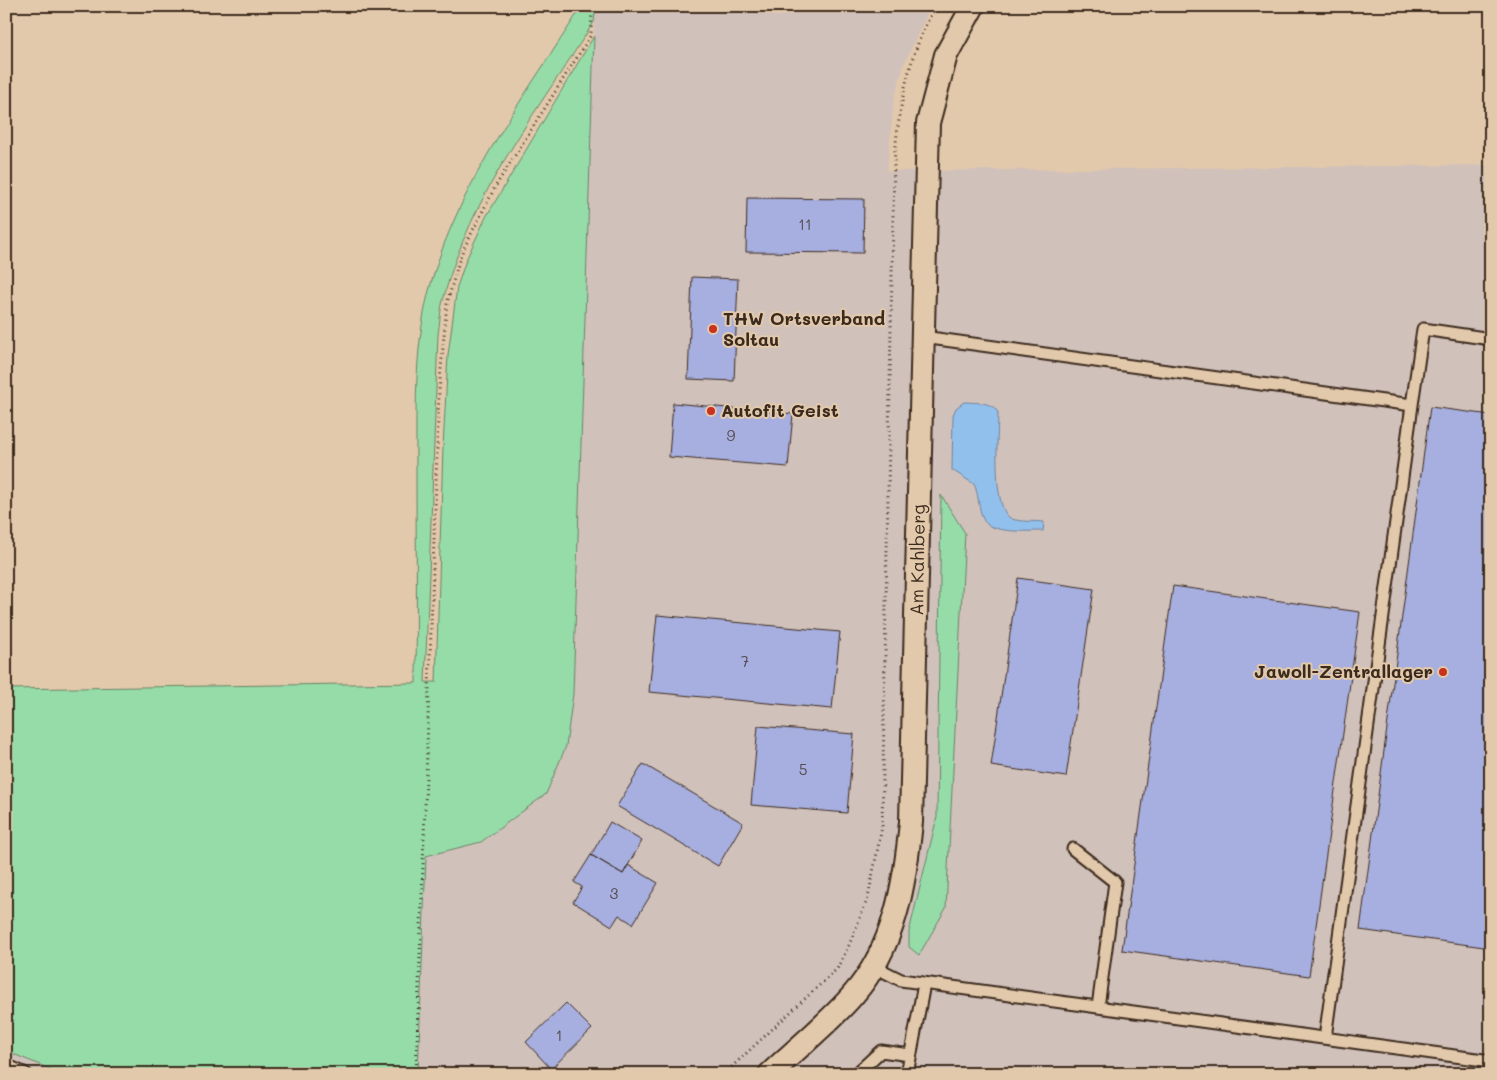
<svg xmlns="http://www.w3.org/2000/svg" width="1497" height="1080" viewBox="0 0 1497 1080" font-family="Mali,sans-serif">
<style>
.built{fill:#d1c1bb}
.green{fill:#96dca9;stroke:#688364}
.water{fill:#92c0ed;stroke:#6f849a}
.building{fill:#a7afe0;stroke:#3b2a1e}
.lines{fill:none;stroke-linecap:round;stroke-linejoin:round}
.lane-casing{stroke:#3b2a1e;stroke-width:15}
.street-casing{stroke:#3b2a1e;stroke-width:26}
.path{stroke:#3b2a1e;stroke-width:3;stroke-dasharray:1 4;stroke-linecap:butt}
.lane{stroke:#e3c9ab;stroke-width:11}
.street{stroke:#e3c9ab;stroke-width:22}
.poi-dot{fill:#c8321e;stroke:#e3c9ab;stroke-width:2}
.labels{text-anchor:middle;stroke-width:4;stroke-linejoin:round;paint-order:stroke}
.number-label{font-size:15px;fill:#564b4e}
.poi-label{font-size:18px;font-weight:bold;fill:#3b2a1e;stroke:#e3c9ab;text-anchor:start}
.street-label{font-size:18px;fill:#3b2a1e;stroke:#e3c9ab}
</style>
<rect width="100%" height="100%" fill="#e3c9ab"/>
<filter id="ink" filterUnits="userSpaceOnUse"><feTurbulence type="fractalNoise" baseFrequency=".02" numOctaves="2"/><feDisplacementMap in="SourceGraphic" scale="10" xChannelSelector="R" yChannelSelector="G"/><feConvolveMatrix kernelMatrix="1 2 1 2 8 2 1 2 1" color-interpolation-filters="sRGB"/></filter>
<g filter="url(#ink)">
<path class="built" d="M 599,6 L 931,6 L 904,64 L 894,101 L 887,171 L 1491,165 L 1491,1074 L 418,1074 L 426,856 L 481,842 L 546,794 L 566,746 L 573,694 L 594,22 L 595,12 Z
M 6,1051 L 62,1074 L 6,1074 Z"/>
<path class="green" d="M 582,6 L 599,6 L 595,13 L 594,22 C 539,108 470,196 444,297 C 440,309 440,322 438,335 L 425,682 L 436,682 L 443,447 L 448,355 L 457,287 L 466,260 L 486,217 L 594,36 L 573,694 L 566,746 L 546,794 L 481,842 L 426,856 L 418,1074 L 62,1074 L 6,1051 L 6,689 L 416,683 C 417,611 416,539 416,467 C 416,406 414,339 432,280 C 461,180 527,93 582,6 Z
M 941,495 L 965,533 L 946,908 L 919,955 L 909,947 L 909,932 L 937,817 Z"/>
<path class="water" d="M 964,402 C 976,403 993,401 998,413 C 998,433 991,511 1012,519 C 1021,522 1034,521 1044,522 L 1043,531 C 1028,531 989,534 983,519 C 978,507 979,495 974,484 L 952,470 L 953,415 L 956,408 Z"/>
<path class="building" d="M 747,198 L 864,199 L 863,253 L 746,252 Z
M 692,277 L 738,279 L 734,381 L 688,379 Z
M 673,403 L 793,414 L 788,467 L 669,457 Z
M 1430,407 L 1491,415 L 1491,948 L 1360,930 Z
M 1018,578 L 1094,589 L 1066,777 L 991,766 Z
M 1173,586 L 1360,612 L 1309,976 L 1122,950 Z
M 657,615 L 840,632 L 832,709 L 649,692 Z
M 758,726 L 854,734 L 847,813 L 751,805 Z
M 643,764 L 743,823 L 718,866 L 617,806 Z
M 610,822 L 642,841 L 623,874 L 591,855 Z
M 591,855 L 623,874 L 628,865 L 658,883 L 633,924 L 619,915 L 612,926 L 573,902 L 582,887 L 574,882 Z
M 566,1003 L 592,1029 L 551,1069 L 526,1042 Z"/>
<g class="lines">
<g class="lane-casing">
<path id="lane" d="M 923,337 L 1412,405 L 1423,329 L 1491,339
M 1073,849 L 1115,882 L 1098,1007
M 873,966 L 901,980 L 1491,1061
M 1325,1038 L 1412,405
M 6,1065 L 26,1074
M 856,1074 L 881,1051 L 910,1055
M 907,1074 L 924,984"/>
</g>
<g class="street-casing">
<path id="street" d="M 770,1074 C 797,1048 828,1024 853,995 C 895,947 905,884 911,822 L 928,123 L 946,55 L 973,6"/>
</g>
<path class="path" d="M 416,1074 L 439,391 L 447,303 L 461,254 L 495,187 L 591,35 L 592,6
M 724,1074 L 837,969 L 849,945 L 868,898 L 882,827 L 894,162 C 899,108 908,53 936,6"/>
<use href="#lane" class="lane"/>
<use href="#street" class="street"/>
</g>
</g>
<g class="poi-dot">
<circle cx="713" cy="329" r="5"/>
<circle cx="711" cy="411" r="5"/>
<circle cx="1443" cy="672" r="5"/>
</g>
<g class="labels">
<g class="number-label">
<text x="805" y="230">11</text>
<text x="731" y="441">9</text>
<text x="745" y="667">7</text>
<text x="803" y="775">5</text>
<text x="614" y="899">3</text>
<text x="559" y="1041">1</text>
</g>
<g class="poi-label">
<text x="723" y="325">THW Ortsverband<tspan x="723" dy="21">Soltau</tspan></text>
<text x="721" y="417">Autofit Geist</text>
<text x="1433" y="678" text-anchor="end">Jawoll-Zentrallager</text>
</g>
<g class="street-label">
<text transform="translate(918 560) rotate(-89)" y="6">Am Kahlberg</text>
</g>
</g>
<rect width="1497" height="1080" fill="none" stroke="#e3c9ab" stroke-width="25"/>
<rect x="12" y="12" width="1472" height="1055" fill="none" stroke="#3b2a1e" stroke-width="2" filter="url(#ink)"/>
</svg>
